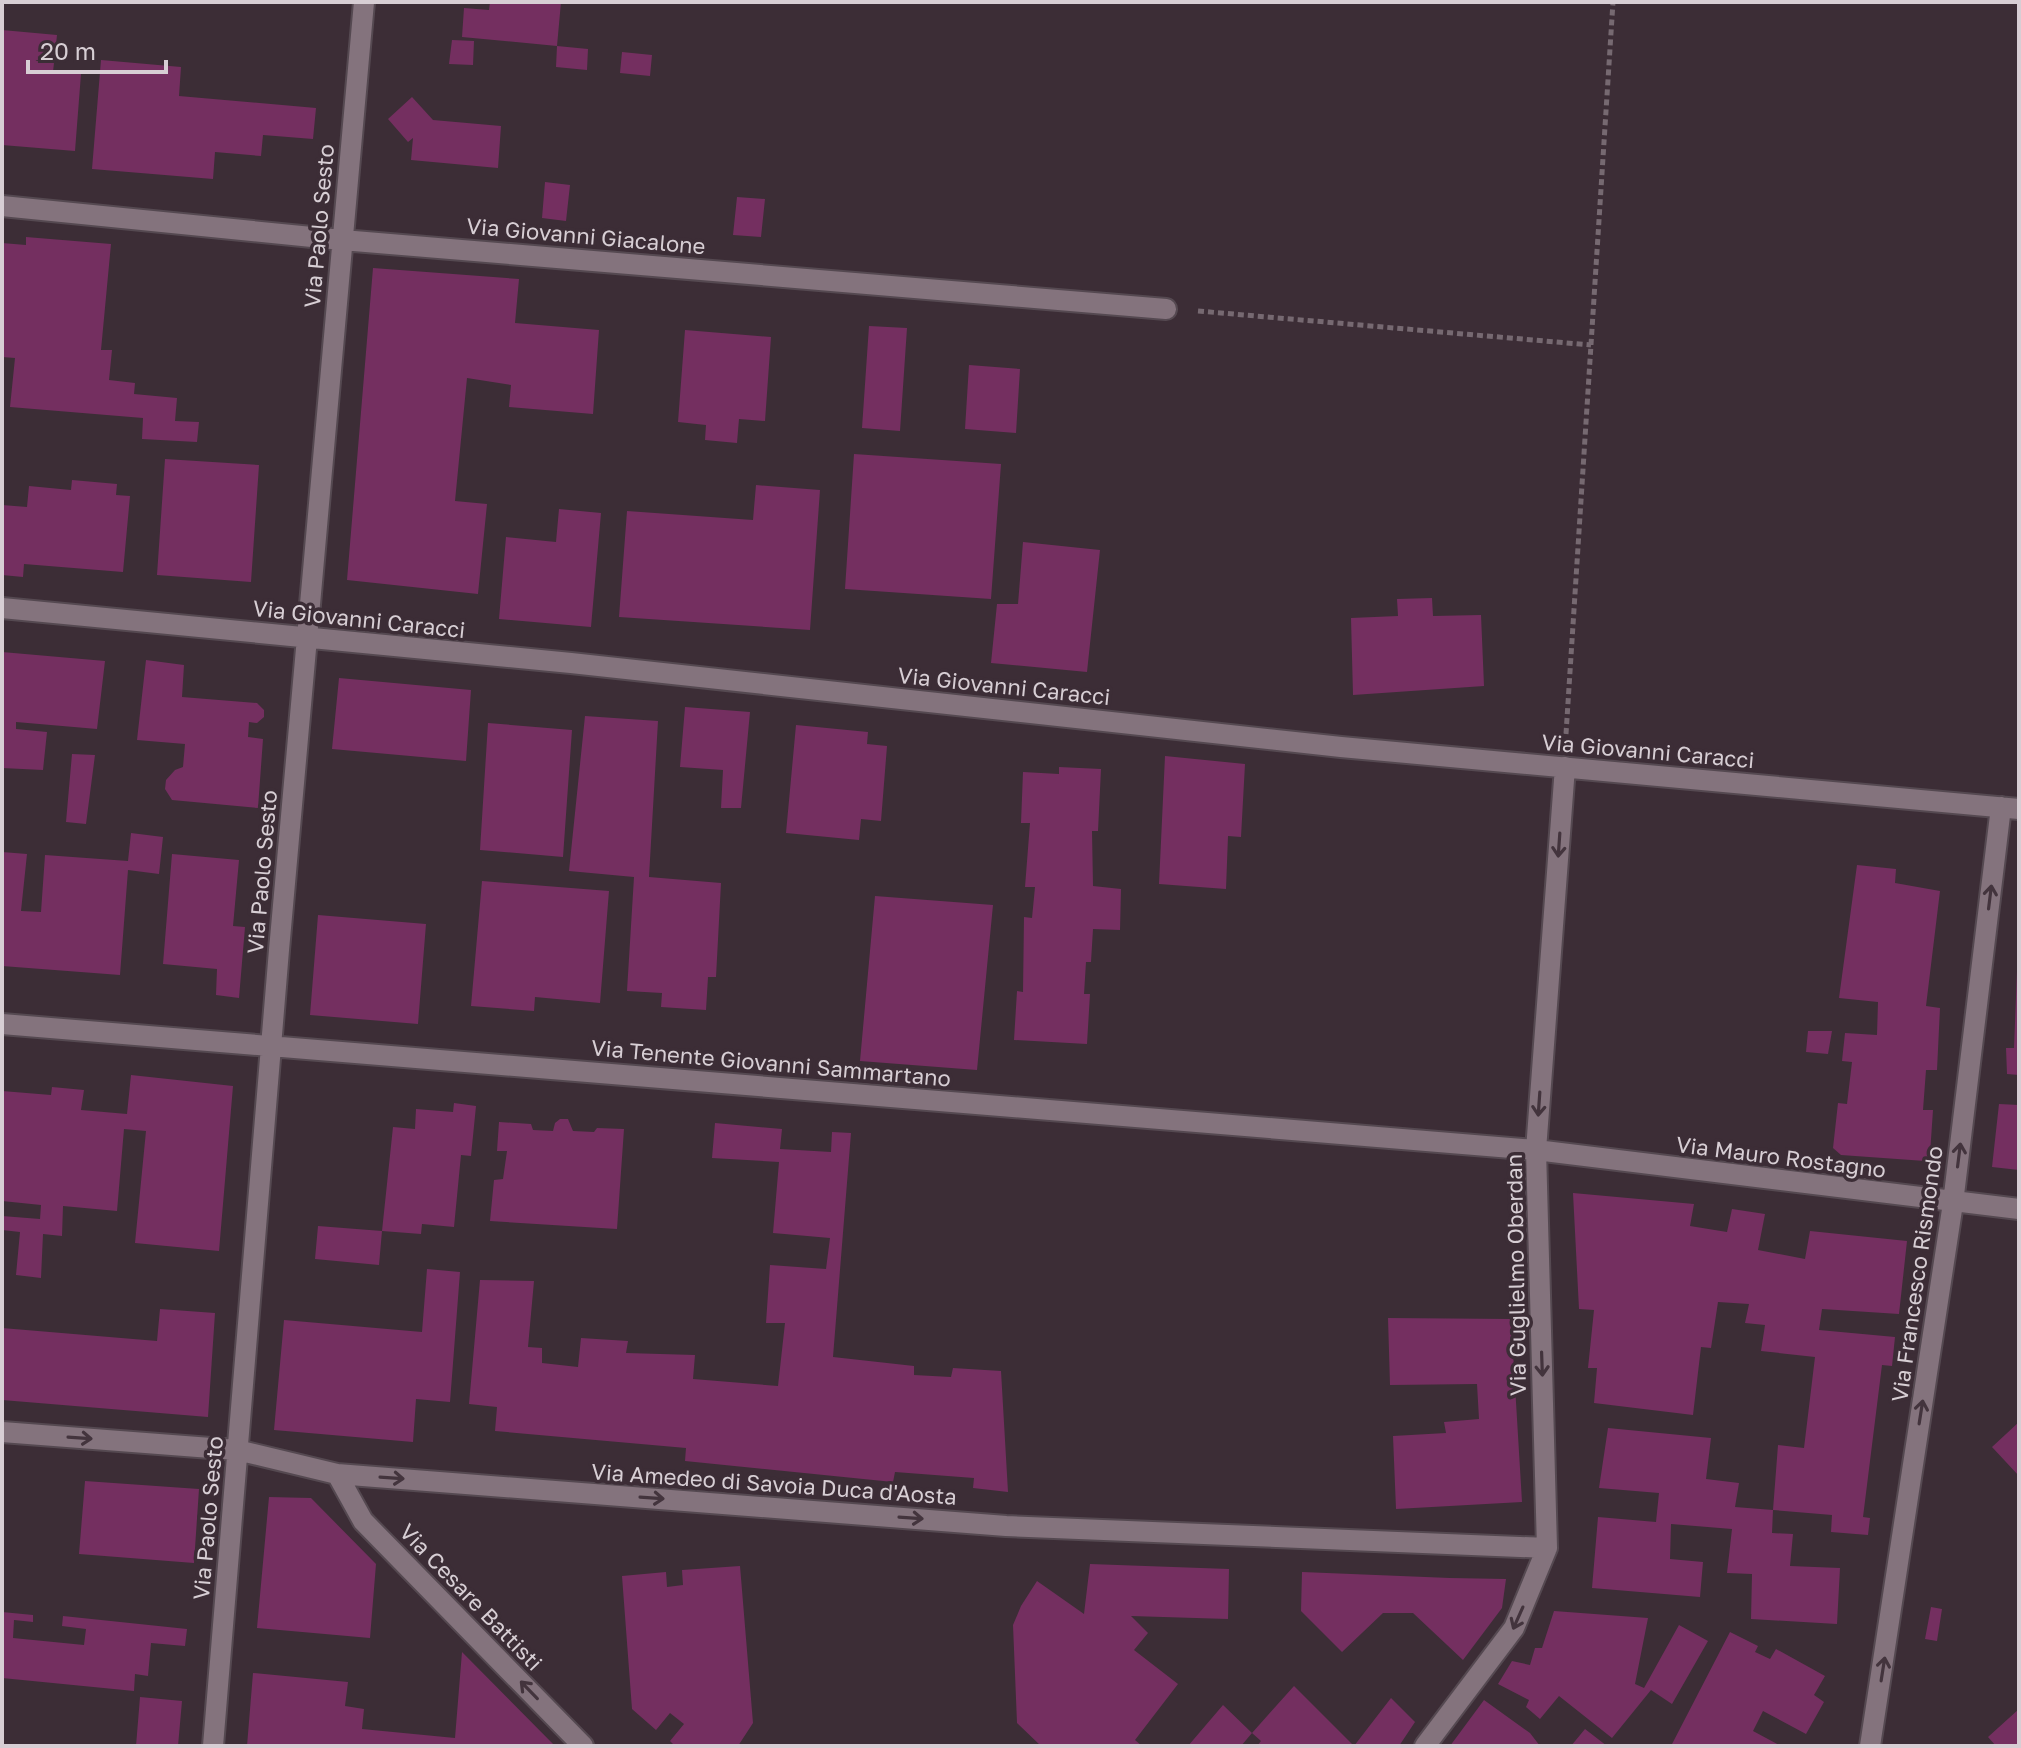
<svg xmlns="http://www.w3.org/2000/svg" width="2021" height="1748" viewBox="0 0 2021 1748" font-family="'Golos Text',sans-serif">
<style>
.building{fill:#742f60}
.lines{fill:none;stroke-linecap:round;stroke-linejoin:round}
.minor-casing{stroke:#554951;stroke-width:24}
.path{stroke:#766971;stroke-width:5;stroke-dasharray:6 4;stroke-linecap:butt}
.minor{stroke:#84737d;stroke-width:20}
.oneway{stroke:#43343d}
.labels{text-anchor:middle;stroke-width:7;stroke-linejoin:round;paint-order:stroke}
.street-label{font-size:22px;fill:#d7ced4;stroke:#3c2d36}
</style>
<rect width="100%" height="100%" fill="#3c2d36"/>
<path class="building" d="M 490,2 L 561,2 L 557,46 L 462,37 L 464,8 L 489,10 Z
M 2,30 L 57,35 L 53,72 L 81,74 L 75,151 L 2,145 Z
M 452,40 L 474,41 L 473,65 L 449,64 Z
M 557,46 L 588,49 L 587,70 L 556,67 Z
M 622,52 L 652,55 L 650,76 L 620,73 Z
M 101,60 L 181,67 L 179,96 L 316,108 L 313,139 L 263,135 L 261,156 L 215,152 L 213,179 L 92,169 Z
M 412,97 L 433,120 L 501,126 L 498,168 L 411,160 L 413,138 L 408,142 L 388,119 Z
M 545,182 L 570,185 L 566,221 L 542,218 Z
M 737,197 L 765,199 L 761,237 L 733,235 Z
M 26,237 L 111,244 L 101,350 L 112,350 L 109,380 L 135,383 L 134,394 L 177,398 L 175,421 L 199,422 L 197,442 L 142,439 L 143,418 L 10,407 L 15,358 L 2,357 L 2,243 L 26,245 Z
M 373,268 L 519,279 L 515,323 L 599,330 L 593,414 L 509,407 L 511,385 L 467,378 L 455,501 L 487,504 L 478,594 L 347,580 Z
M 869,326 L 907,328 L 900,431 L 862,428 Z
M 685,330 L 771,337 L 765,421 L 739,419 L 737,443 L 705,440 L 706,425 L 678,422 Z
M 969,365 L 1020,369 L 1016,433 L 965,429 Z
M 854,454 L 1001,464 L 991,599 L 845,589 Z
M 165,459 L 259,465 L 251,582 L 157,575 Z
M 72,480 L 117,484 L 116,495 L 130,496 L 123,572 L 24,564 L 23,577 L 2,575 L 2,505 L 27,507 L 29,486 L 71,490 Z
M 756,485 L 820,490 L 810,630 L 619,617 L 627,511 L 753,520 Z
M 559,509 L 601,513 L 591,627 L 499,619 L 506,537 L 556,542 Z
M 1023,542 L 1100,550 L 1087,672 L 991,663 L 997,604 L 1018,604 Z
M 1432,598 L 1433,616 L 1481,615 L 1484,686 L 1353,695 L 1351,618 L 1398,616 L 1397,599 Z
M 2,652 L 105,661 L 97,729 L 16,722 L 16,729 L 47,732 L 43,770 L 2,768 Z
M 146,660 L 184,665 L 182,697 L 257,703 L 264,710 L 264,717 L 257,723 L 249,722 L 248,737 L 263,739 L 258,808 L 172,800 L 165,789 L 166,780 L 175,770 L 183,767 L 185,744 L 137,740 Z
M 339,678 L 471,690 L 466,761 L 332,749 Z
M 685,707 L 750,712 L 741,808 L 721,808 L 723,770 L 680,767 Z
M 585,716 L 658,721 L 649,877 L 721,883 L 716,977 L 708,977 L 706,1010 L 661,1007 L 662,993 L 627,991 L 634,877 L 569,871 Z
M 488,723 L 572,730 L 563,857 L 480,850 Z
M 796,725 L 868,732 L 867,744 L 887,746 L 881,821 L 861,819 L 859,840 L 786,833 Z
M 72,754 L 95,755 L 86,824 L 66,822 Z
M 1165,756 L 1245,764 L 1241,837 L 1228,836 L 1226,889 L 1159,884 Z
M 1059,767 L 1101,769 L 1098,831 L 1092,831 L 1093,886 L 1121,889 L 1120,930 L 1093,929 L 1091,962 L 1086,962 L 1084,994 L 1090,994 L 1087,1044 L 1014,1040 L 1017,991 L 1023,992 L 1024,917 L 1032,918 L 1035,887 L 1025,887 L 1030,823 L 1021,823 L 1023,772 L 1059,774 Z
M 131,833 L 163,837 L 159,874 L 128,870 L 120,975 L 2,966 L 2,852 L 27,854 L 21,911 L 41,912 L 45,855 L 128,861 Z
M 172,854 L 239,860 L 233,926 L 245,927 L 239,998 L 216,995 L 217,969 L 163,964 Z
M 1857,865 L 1896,869 L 1895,883 L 1940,891 L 1926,1006 L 1940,1008 L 1937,1070 L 1926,1070 L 1923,1110 L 1933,1110 L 1930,1154 L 1925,1161 L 1841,1155 L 1833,1148 L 1838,1103 L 1847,1104 L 1852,1062 L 1842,1061 L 1845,1033 L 1877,1035 L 1878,1002 L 1839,998 Z
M 482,881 L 609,891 L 600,1003 L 535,997 L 534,1011 L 471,1006 Z
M 875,896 L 993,905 L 977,1070 L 860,1061 Z
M 318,915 L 426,924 L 418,1024 L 310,1015 Z
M 2017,971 L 2019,971 L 2019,1075 L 2007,1074 L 2006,1048 L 2014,1048 Z
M 1808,1031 L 1832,1031 L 1828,1054 L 1806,1052 Z
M 131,1075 L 233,1086 L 219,1251 L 135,1243 L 146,1131 L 124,1129 L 117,1211 L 63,1206 L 62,1236 L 43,1234 L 41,1278 L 16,1275 L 20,1232 L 2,1230 L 2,1216 L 40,1219 L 41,1205 L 2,1201 L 2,1091 L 51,1095 L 52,1087 L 84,1090 L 81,1110 L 127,1114 Z
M 454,1103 L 476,1106 L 471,1156 L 461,1155 L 454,1227 L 422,1224 L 421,1234 L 382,1231 L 393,1127 L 415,1129 L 416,1109 L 453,1112 Z
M 1999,1104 L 2019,1105 L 2019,1170 L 1992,1167 Z
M 560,1119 L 568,1119 L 573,1131 L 594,1132 L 597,1128 L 624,1129 L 617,1229 L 490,1221 L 494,1180 L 503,1179 L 507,1151 L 497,1151 L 499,1122 L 531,1124 L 533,1130 L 553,1131 L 555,1123 Z
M 715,1123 L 782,1129 L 780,1149 L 831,1152 L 832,1132 L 851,1133 L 833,1357 L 914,1366 L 914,1375 L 951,1377 L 953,1368 L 1001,1371 L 1008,1492 L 973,1488 L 974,1478 L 895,1472 L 893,1482 L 685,1461 L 686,1448 L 495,1431 L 497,1407 L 469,1404 L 480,1280 L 534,1281 L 528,1347 L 542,1348 L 542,1363 L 578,1367 L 581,1338 L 628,1341 L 626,1353 L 695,1355 L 693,1379 L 778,1386 L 785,1323 L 766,1323 L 770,1265 L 826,1269 L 830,1238 L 773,1233 L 779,1162 L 712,1158 Z
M 1573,1193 L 1694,1204 L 1690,1226 L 1727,1232 L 1732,1209 L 1765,1214 L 1758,1250 L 1805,1259 L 1810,1231 L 1907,1241 L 1899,1314 L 1822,1309 L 1819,1330 L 1895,1337 L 1892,1366 L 1882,1365 L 1863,1517 L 1870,1518 L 1868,1535 L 1831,1532 L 1832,1515 L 1773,1510 L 1772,1533 L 1793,1534 L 1790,1566 L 1840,1568 L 1837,1624 L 1751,1619 L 1752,1574 L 1727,1573 L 1732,1529 L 1671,1524 L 1670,1559 L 1703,1562 L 1700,1597 L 1592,1588 L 1598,1517 L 1656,1522 L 1659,1493 L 1599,1488 L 1608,1428 L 1711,1438 L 1706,1479 L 1739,1483 L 1735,1507 L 1773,1510 L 1778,1445 L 1804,1448 L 1815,1357 L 1761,1351 L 1765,1325 L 1745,1323 L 1749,1304 L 1718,1302 L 1711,1348 L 1701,1347 L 1693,1415 L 1594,1403 L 1597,1368 L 1588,1368 L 1594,1310 L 1579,1309 Z
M 318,1226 L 382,1231 L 379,1265 L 315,1259 Z
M 427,1269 L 460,1272 L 450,1402 L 416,1399 L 413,1442 L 274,1430 L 284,1320 L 422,1332 Z
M 160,1309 L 215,1313 L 208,1417 L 2,1400 L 2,1328 L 157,1341 Z
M 1388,1318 L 1511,1319 L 1522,1502 L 1396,1509 L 1393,1436 L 1446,1433 L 1444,1422 L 1479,1419 L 1477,1384 L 1390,1385 Z
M 2019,1422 L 2019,1476 L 1992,1447 Z
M 85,1481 L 199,1489 L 194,1563 L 79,1554 Z
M 269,1497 L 311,1498 L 376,1564 L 370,1638 L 257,1628 Z
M 1090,1564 L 1229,1569 L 1228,1619 L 1131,1616 L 1148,1633 L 1134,1650 L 1178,1684 L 1135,1740 L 1142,1746 L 1041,1746 L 1017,1723 L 1013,1625 L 1021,1606 L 1037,1581 L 1084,1614 Z
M 740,1566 L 753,1723 L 738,1746 L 675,1746 L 670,1741 L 684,1724 L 670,1713 L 656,1730 L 632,1709 L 622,1576 L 666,1572 L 667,1587 L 683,1585 L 682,1570 Z
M 1302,1572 L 1450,1578 L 1506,1579 L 1502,1608 L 1463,1660 L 1413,1613 L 1383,1613 L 1342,1652 L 1301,1611 Z
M 1931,1607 L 1942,1609 L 1937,1641 L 1925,1639 Z
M 1554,1611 L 1648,1618 L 1635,1684 L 1644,1688 L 1679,1625 L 1708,1641 L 1672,1704 L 1651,1690 L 1612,1738 L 1559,1696 L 1540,1719 L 1526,1707 L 1529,1700 L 1498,1684 L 1512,1661 L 1530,1665 L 1535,1648 L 1542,1648 Z
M 2,1612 L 33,1615 L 33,1622 L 14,1620 L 13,1638 L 84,1645 L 86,1629 L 62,1626 L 63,1616 L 187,1629 L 185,1646 L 151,1643 L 148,1676 L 135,1674 L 134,1691 L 2,1678 Z
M 1730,1632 L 1758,1646 L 1755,1652 L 1770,1659 L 1776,1649 L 1825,1676 L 1814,1695 L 1824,1702 L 1806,1734 L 1763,1711 L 1753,1731 L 1781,1746 L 1671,1746 Z
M 462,1652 L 555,1746 L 247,1746 L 253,1673 L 348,1682 L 345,1706 L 364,1709 L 362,1729 L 455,1738 Z
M 1294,1686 L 1354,1746 L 1391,1698 L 1415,1722 L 1399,1746 L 1257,1746 L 1261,1741 L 1252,1733 L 1241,1746 L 1188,1746 L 1223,1705 L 1252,1733 Z
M 140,1697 L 182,1701 L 178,1746 L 136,1746 Z
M 1484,1700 L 1530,1733 L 1540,1746 L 1450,1746 Z
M 2019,1709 L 2019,1746 L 1996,1746 L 1988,1737 Z
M 1585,1729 L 1607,1746 L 1571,1746 Z"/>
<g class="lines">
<g class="minor-casing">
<path id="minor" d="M 2,206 L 342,240 L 1166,309
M 2,608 L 571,663 L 1341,747 L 2019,809
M 2,1024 L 1536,1150 L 2019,1209
M 2,1432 L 237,1450 L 337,1474 L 1006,1526 L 1547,1548
M 337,1474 L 363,1521 L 583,1746
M 213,1746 L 279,950 L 364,2
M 1425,1746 L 1514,1628 L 1547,1548 L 1536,1150 L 1565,767
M 1870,1746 L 1953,1203 L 2001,807"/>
</g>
<path class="path" d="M 1198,311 L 1591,345
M 1566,734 L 1613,2"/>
<use href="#minor" class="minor"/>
</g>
<defs><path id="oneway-shaft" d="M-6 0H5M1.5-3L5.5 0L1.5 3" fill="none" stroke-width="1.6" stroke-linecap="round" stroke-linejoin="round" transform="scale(2)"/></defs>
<g class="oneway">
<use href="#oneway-shaft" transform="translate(1559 845) rotate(94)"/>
<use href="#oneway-shaft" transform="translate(1990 897) rotate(-83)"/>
<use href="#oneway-shaft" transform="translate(1539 1104) rotate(94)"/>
<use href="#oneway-shaft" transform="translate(1959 1155) rotate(-83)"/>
<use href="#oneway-shaft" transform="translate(1542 1364) rotate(88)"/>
<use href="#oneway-shaft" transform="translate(1921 1412) rotate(-81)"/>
<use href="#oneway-shaft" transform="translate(80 1438) rotate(4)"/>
<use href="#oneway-shaft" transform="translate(392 1478) rotate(4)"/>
<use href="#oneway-shaft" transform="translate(652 1498) rotate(4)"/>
<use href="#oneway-shaft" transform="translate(911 1518) rotate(4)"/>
<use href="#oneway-shaft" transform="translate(1518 1618) rotate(114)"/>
<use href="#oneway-shaft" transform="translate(1883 1669) rotate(-81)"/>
<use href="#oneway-shaft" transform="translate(529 1690) rotate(-134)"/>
</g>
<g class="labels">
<g class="street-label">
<text transform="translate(319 226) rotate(-85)" y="8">Via Paolo Sesto</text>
<text transform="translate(586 236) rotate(5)" y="8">Via Giovanni Giacalone</text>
<text transform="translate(359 619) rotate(6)" y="8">Via Giovanni Caracci</text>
<text transform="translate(1004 686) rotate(6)" y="8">Via Giovanni Caracci</text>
<text transform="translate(1648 751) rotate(5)" y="8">Via Giovanni Caracci</text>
<text transform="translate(262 872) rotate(-85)" y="8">Via Paolo Sesto</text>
<text transform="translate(771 1063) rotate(5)" y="8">Via Tenente Giovanni Sammartano</text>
<text transform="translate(1781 1157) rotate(7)" y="8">Via Mauro Rostagno</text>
<text transform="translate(1917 1274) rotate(-82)" y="8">Via Francesco Rismondo</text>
<text transform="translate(1516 1275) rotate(-91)" y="8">Via Guglielmo Oberdan</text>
<text transform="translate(774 1484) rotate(4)" y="8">Via Amedeo di Savoia Duca d'Aosta</text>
<text transform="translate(208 1518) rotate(-85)" y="8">Via Paolo Sesto</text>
<text transform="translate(471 1597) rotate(46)" y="8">Via Cesare Battisti</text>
</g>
</g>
<rect width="2021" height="1748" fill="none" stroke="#d7ced4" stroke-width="8"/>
<path d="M28 60v12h138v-12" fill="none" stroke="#d7ced4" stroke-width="4"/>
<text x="40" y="60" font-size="24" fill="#d7ced4" stroke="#3c2d36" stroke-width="6" paint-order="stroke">20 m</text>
</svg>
